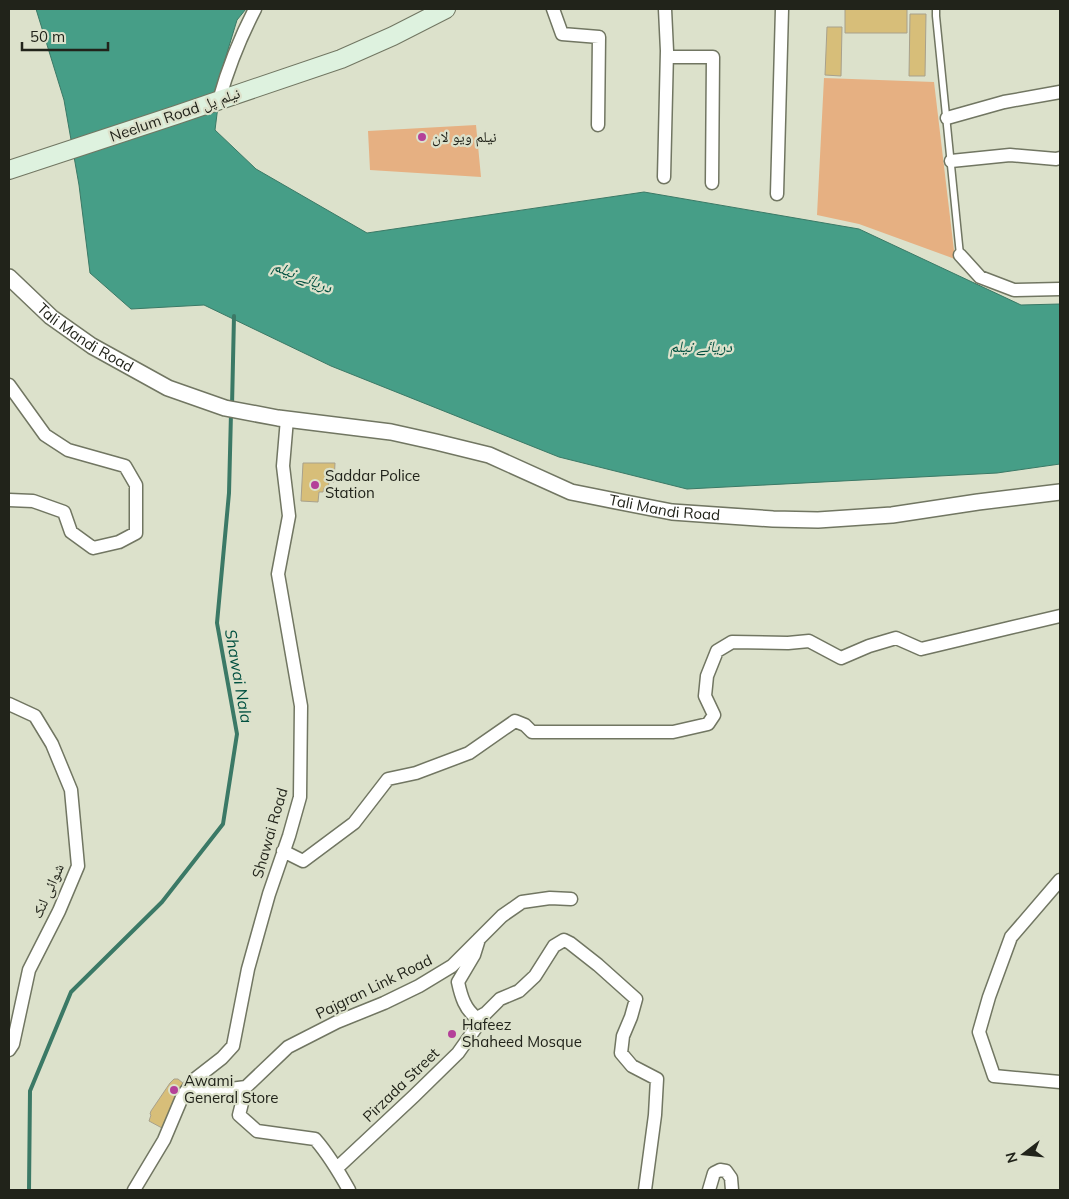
<svg xmlns="http://www.w3.org/2000/svg" width="1069" height="1199" viewBox="0 0 1069 1199" font-family="Mulish,'Noto Naskh Arabic',sans-serif">
<style>
.green{fill:#e6b082}
.water{fill:#469e87;stroke:#3b7966}
.lines{fill:none;stroke-linecap:round;stroke-linejoin:round}
.stream{stroke:#3b7966;stroke-width:4}
.building{fill:#d7be79;stroke:#a8a18c}
.service-casing{stroke:#717662;stroke-width:9}
.minor-casing{stroke:#717662;stroke-width:15}
.tertiary-casing{stroke:#717662;stroke-width:18}
.secondary-casing{stroke:#717662;stroke-width:20}
.service{stroke:#fff;stroke-width:6}
.minor{stroke:#fff;stroke-width:12}
.tertiary{stroke:#fff;stroke-width:15}
.secondary{stroke:#def2df;stroke-width:18}
.poi-dot{fill:#b44099;stroke:#dce1cb;stroke-width:2}
.labels{text-anchor:middle;stroke-width:4.5;stroke-linejoin:round;paint-order:stroke}
.street-label{font-size:15px;fill:#21231a;stroke:#dce1cb}
.poi-label{font-size:15px;fill:#21231a;stroke:#dce1cb;text-anchor:start}
.water-label{font-size:16px;font-style:italic;fill:#005040;stroke:#dce1cb}
</style>
<rect width="100%" height="100%" fill="#dce1cb"/>
<path class="green" d="M 824,78 L 934,82 L 955,259 L 859,224 L 817,215 Z
M 476,125 L 481,177 L 370,170 L 368,131 Z"/>
<path class="water" d="M 36,9 L 246,9 L 237,20 L 223,66 L 215,130 L 256,169 L 367,233 L 644,192 L 859,229 L 1021,305 L 1060,304 L 1060,464 L 997,473 L 687,489 L 559,457 L 331,366 L 204,305 L 131,309 L 90,273 L 79,185 L 64,100 Z"/>
<g class="lines">
<path class="stream" d="M 232,406 L 234,316
M 29,1190 L 30,1091 L 71,992 L 162,902 L 223,824 L 237,734 L 217,623 L 229,493 L 231,413"/>
</g>
<path class="building" d="M 845,9 L 907,9 L 907,33 L 845,33 Z
M 910,14 L 926,14 L 925,76 L 909,76 Z
M 827,27 L 842,27 L 841,76 L 825,75 Z
M 303,463 L 335,463 L 334,482 L 329,482 L 328,489 L 324,488 L 323,492 L 319,492 L 318,502 L 301,501 Z
M 174,1079 L 178,1079 L 184,1084 L 162,1128 L 149,1121 L 151,1115 L 150,1114 L 151,1111 L 170,1083 Z"/>
<g class="lines">
<g class="service-casing">
<path id="service" d="M 936,9 L 936,16 L 960,255"/>
</g>
<g class="minor-casing">
<path id="minor" d="M 553,9 L 562,34 L 599,37 L 598,125
M 667,57 L 713,57 L 712,183
M 219,100 C 228,68 240,38 255,9
M 947,118 L 1004,102 L 1060,92
M 951,161 L 1010,155 L 1056,159 L 1060,158
M 664,177 L 667,51 L 665,9
M 777,194 L 782,9
M 960,255 L 980,277 L 1014,290 L 1060,289
M 9,385 L 45,435 L 68,450 L 125,466 L 136,485 L 136,533 L 119,542 L 93,548 L 71,532 L 64,512 L 33,501 L 9,500
M 9,704 L 35,716 L 52,744 L 71,790 L 78,866 L 59,911 L 29,970 L 13,1044 L 9,1050
M 283,851 L 303,861 L 354,823 L 388,779 L 416,773 L 469,753 L 515,721 L 525,725 L 532,732 L 673,732 L 708,724 L 714,715 L 705,696 L 707,676 L 717,651 L 732,642 L 788,643 L 809,641 L 841,658 L 869,646 L 896,638 L 921,649 L 1009,628 L 1060,616
M 1060,880 L 1011,937 L 989,997 L 979,1032 L 994,1076 L 1060,1082
M 479,939 L 474,955 L 458,982 C 461,996 465,1010 477,1018 L 486,1013 L 500,999 L 519,991 L 535,976 L 554,946 L 564,940 L 570,943 L 598,965 L 636,999 L 631,1017 L 623,1036 L 621,1053 L 632,1066 L 657,1079 L 655,1115 L 645,1190
M 246,1087 L 239,1115 L 257,1131 L 315,1139 C 329,1155 339,1172 349,1190
M 183,1095 L 246,1087 L 288,1047 L 337,1022 L 384,1003 L 419,986 L 452,966 L 502,916 L 522,902 L 550,898 L 571,899
M 337,1168 L 414,1096 L 458,1053 L 475,1029 L 477,1018
M 134,1190 L 164,1140 L 183,1095 L 195,1079 L 222,1058 L 233,1046 L 248,969 L 269,894 L 289,836 L 300,797 L 301,706 L 278,574 L 289,516 L 283,466 L 287,419
M 709,1190 L 714,1173 L 720,1170 L 726,1171 L 731,1178 L 732,1190"/>
</g>
<g class="tertiary-casing">
<g id="tertiary">
<path id="s1" d="M 9,277 L 51,317 L 92,346 L 168,388 L 225,408 L 278,418 L 391,432 L 436,442 L 489,455 L 571,492 L 621,502 L 672,512 L 773,519 L 818,520 L 892,515 L 978,502 L 1060,492"/>
</g>
</g>
<g class="secondary-casing">
<path id="secondary" d="M 9,170 L 176,115 L 341,59 L 393,36 L 446,9"/>
</g>
<use href="#service" class="service"/>
<use href="#minor" class="minor"/>
<use href="#tertiary" class="tertiary"/>
<use href="#secondary" class="secondary"/>
</g>
<g class="poi-dot">
<circle cx="422" cy="137" r="5"/>
<circle cx="315" cy="485" r="5"/>
<circle cx="452" cy="1034" r="5"/>
<circle cx="174" cy="1090" r="5"/>
</g>
<g class="labels">
<g class="street-label">
<text transform="translate(175 115) rotate(-19)" y="5">Neelum Road نیلم پل</text>
<text dy="5" stroke="none"><textPath href="#s1" startOffset="98">Tali Mandi Road</textPath></text>
<text dy="5" stroke="none"><textPath href="#s1" startOffset="709">Tali Mandi Road</textPath></text>
<text transform="translate(270 833) rotate(-74)" y="5">Shawai Road</text>
<text transform="translate(48 891) rotate(-66)" y="5">شوائی لنک</text>
<text transform="translate(374 987) rotate(-26)" y="5">Pajgran Link Road</text>
<text transform="translate(401 1085) rotate(-44)" y="5">Pirzada Street</text>
</g>
<g class="poi-label">
<text x="432" y="142">نیلم ویو لان</text>
<text x="325" y="481">Saddar Police<tspan x="325" dy="17">Station</tspan></text>
<text x="462" y="1030">Hafeez<tspan x="462" dy="17">Shaheed Mosque</tspan></text>
<text x="184" y="1086">Awami<tspan x="184" dy="17">General Store</tspan></text>
</g>
<g class="water-label">
<text transform="translate(303 276) rotate(22)" y="6">دریائے نیلم</text>
<text x="701" y="352">دریائے نیلم</text>
<text transform="translate(239 676) rotate(80)" y="6">Shawai Nala</text>
</g>
</g>
<rect width="1069" height="1199" fill="none" stroke="#21231a" stroke-width="20"/>
<g transform="translate(1024 1154) rotate(254)" stroke="#dce1cb" stroke-width="4" paint-order="stroke">
<path d="M0-4L9 19L0 12L-9 19Z" fill="#21231a"/>
<text y="-8" font-size="14" font-weight="bold" text-anchor="middle" fill="#21231a">N</text>
</g>
<path d="M22 42v8h86v-8" fill="none" stroke="#21231a" stroke-width="2.5"/>
<text x="30" y="42" font-size="15" fill="#21231a" stroke="#dce1cb" stroke-width="4" paint-order="stroke">50 m</text>
</svg>
